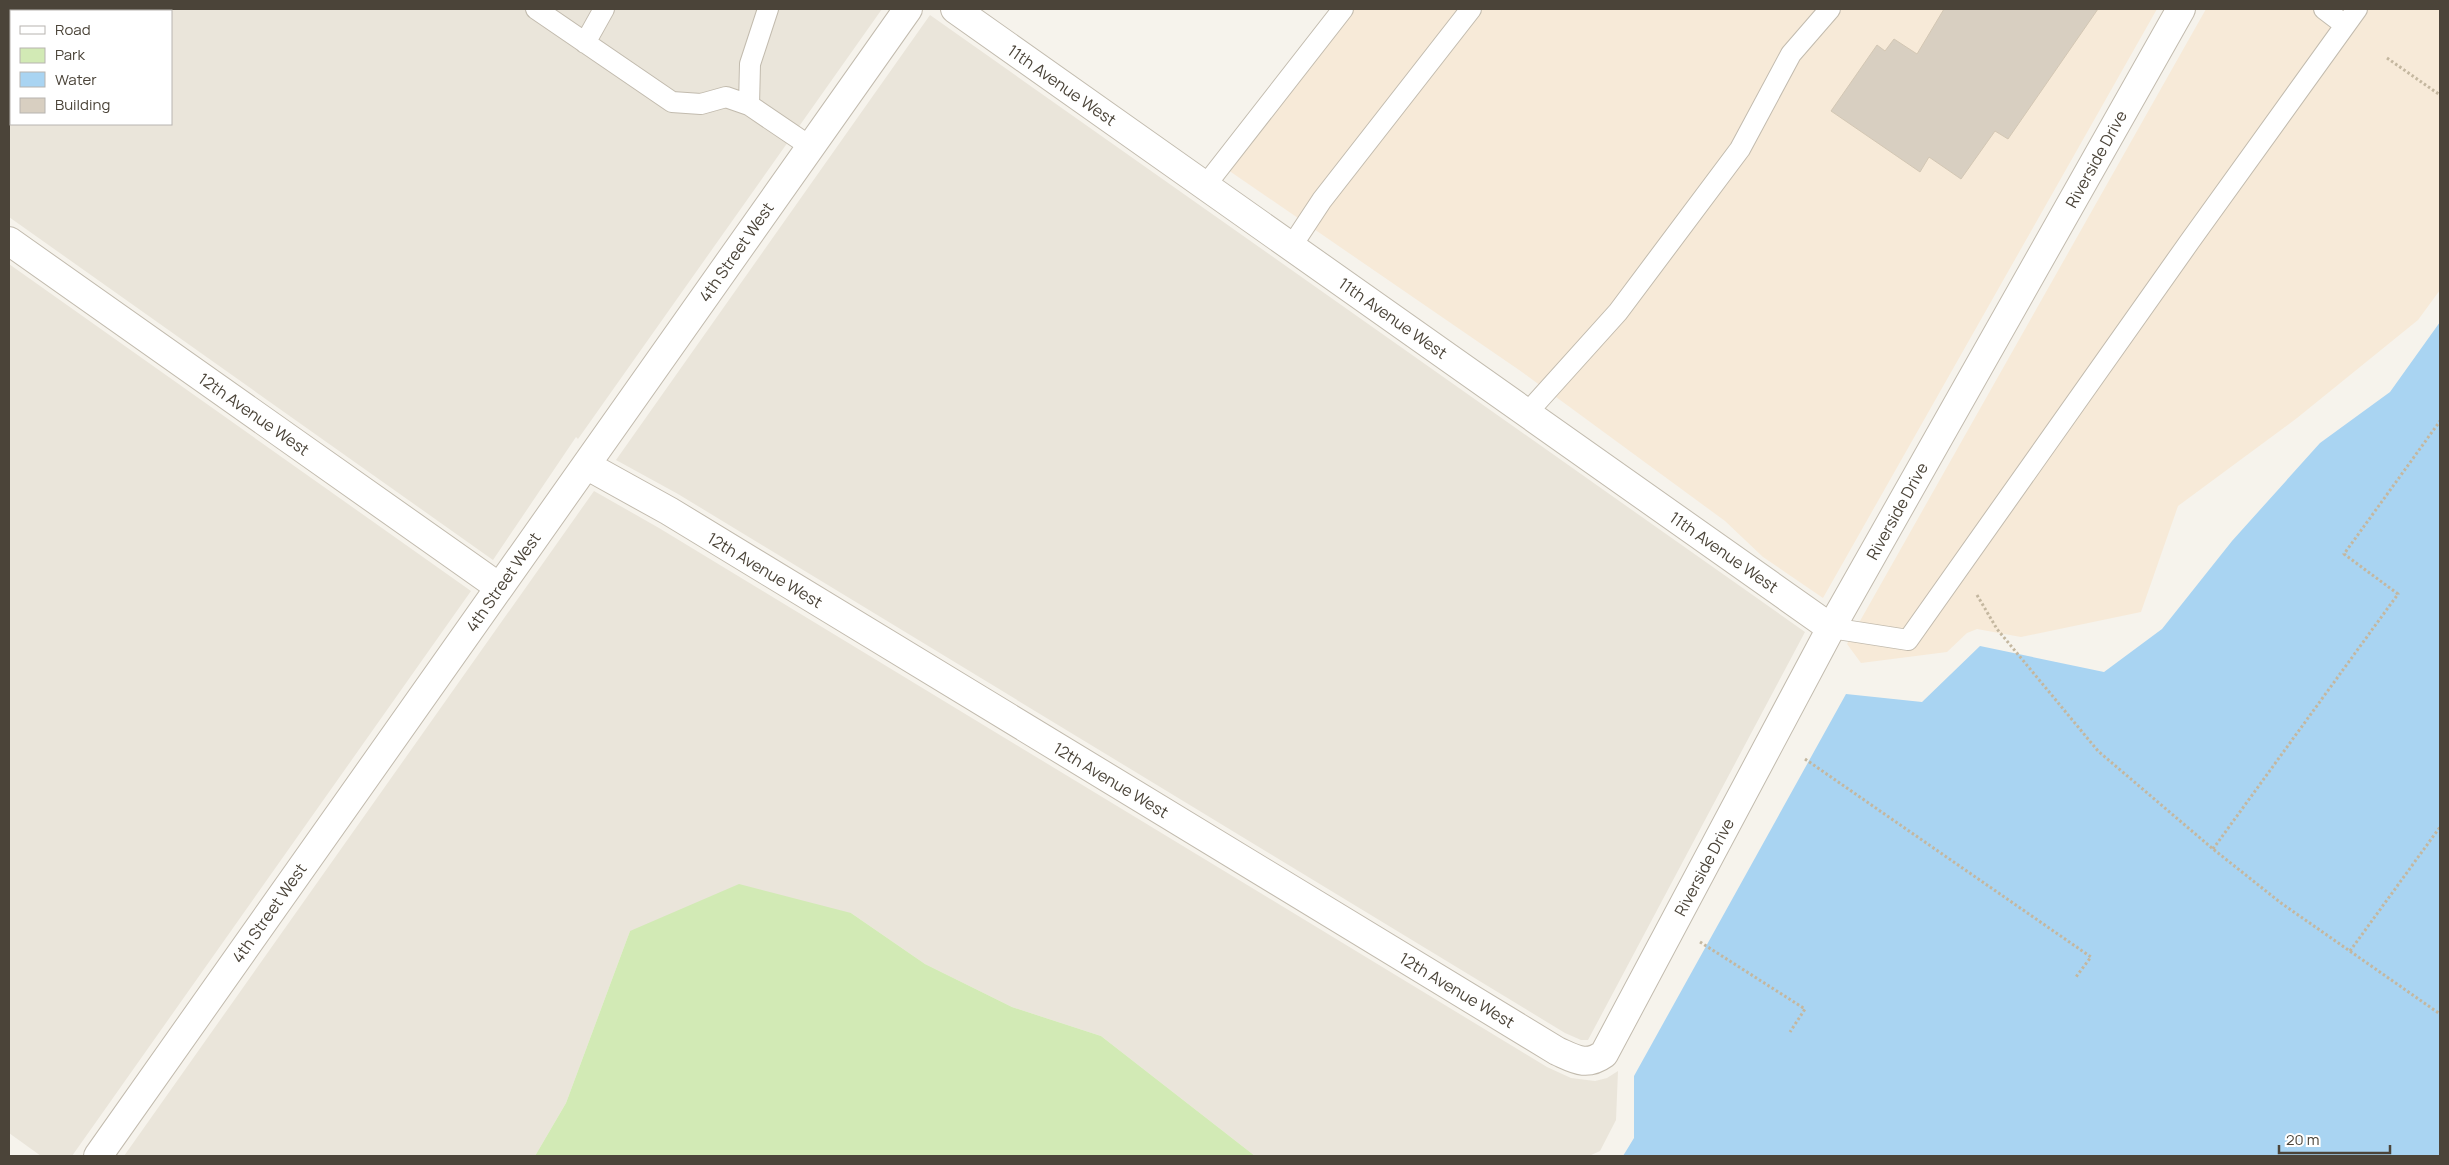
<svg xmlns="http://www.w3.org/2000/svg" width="2449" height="1165" viewBox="0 0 2449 1165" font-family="Manrope,sans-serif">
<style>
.residential{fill:#eae5da}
.commercial{fill:#f7ead8}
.green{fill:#d2eab5}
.water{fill:#a9d4f2}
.building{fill:#d8cfc1;stroke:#d3c7b4}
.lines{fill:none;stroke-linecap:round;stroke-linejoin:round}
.lane-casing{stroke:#c2bbae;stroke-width:22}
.street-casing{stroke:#c2bbae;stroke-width:30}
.path{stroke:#c4b79f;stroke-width:3;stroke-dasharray:2.5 2.5;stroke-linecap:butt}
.lane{stroke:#fff;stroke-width:20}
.street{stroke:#fff;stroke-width:28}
.labels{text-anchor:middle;stroke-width:4;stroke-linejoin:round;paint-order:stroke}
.street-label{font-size:16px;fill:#4b4439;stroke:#fff}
</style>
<rect width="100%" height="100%" fill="#f6f3ec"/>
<path class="residential" d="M 22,9 L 882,9 L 578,439 L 576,437 L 493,560 L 9,217 L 9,27 L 11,24 L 11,124 L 171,124 L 171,11 L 20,11 Z
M 930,15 L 1805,632 L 1588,1040 L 1581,1040 L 1565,1033 L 678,494 L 616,460 Z
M 9,264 L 471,591 L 72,1156 L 41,1156 L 9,1133 Z
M 594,491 L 659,528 L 1547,1067 L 1571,1078 L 1595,1081 L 1607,1078 L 1618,1071 L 1616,1120 L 1600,1151 L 1589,1156 L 1255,1156 L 1101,1036 L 1012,1007 L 925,964 L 851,913 L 630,931 L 566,1103 L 535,1156 L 124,1156 Z"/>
<path class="commercial" d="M 1342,9 L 2157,9 L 1823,598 L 1763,557 L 1725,521 L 1522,372 L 1228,170 Z
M 2206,9 L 2440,9 L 2440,290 L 2418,320 L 2297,418 L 2178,506 L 2141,612 L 2021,637 L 1977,629 L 1967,633 L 1947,652 L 1861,663 L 1847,644 Z"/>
<path class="green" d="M 739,884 L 851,913 L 925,964 L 1012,1007 L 1101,1036 L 1255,1156 L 535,1156 L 566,1103 L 630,931 Z"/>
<path class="water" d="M 2440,322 L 2440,1156 L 1623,1156 L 1634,1138 L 1634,1076 L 1846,694 L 1922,702 L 1980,646 L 2104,672 L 2162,629 L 2232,541 L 2320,443 L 2390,392 Z"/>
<path class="building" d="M 1944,9 L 2098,9 L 2008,139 L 1995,131 L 1961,179 L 1929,157 L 1920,172 L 1831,111 L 1877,45 L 1885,51 L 1894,39 L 1917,54 Z"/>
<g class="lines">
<g class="lane-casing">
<path id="lane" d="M 536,9 L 672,102 L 701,104 L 726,97 L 749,105 L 811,147
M 2324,9 L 2345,25
M 585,43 L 604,9
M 749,105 L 750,64 L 768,9
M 1205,186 L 1343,9
M 1291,247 L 1322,200 L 1471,9
M 1527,413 L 1618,312 L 1740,149 L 1791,54 L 1830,9
M 1831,628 L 1908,640 L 2190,241 L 2357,9"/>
</g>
<g class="street-casing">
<path id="street" d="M 955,9 L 1831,628
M 9,241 L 499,587
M 586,465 L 669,511 L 1557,1051 C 1575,1059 1586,1067 1604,1054 L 1831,628 L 2181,9
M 98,1156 L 908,9"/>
</g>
<path class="path" d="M 2387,58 L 2440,95
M 1977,595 L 1997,629 L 2098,751 L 2213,849 L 2281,903 L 2440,1014
M 1805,759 L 2091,957 L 2076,977
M 2213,849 L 2398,594 L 2344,554 L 2440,421
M 1700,942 L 1805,1009 L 1790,1032
M 2350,951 L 2440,827"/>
<use href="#lane" class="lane"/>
<use href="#street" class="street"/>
</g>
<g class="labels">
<g class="street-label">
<text transform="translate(1062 85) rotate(35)" y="6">11th Avenue West</text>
<text transform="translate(2096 159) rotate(-61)" y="6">Riverside Drive</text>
<text transform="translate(736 252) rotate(-55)" y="6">4th Street West</text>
<text transform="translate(1393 318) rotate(35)" y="6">11th Avenue West</text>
<text transform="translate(254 414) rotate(35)" y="6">12th Avenue West</text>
<text transform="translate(1897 511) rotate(-61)" y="6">Riverside Drive</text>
<text transform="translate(1724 552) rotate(35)" y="6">11th Avenue West</text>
<text transform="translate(765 570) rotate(31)" y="6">12th Avenue West</text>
<text transform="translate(503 582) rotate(-55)" y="6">4th Street West</text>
<text transform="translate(1111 780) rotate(31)" y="6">12th Avenue West</text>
<text transform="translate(1704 867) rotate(-62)" y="6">Riverside Drive</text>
<text transform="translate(269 913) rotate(-55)" y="6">4th Street West</text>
<text transform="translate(1457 990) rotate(31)" y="6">12th Avenue West</text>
</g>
</g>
<rect width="2449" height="1165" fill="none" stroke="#4b4439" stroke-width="20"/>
<rect x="10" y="10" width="162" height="115" fill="#ffffff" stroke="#b7b4b0"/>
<rect x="20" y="26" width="25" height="8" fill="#ffffff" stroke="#b7b4b0"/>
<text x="55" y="35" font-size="15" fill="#4b4439">Road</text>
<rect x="20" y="48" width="25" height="15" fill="#d2eab5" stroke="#b7b4b0"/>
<text x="55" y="60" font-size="15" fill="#4b4439">Park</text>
<rect x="20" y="72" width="25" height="15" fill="#a9d4f2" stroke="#b7b4b0"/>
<text x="55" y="85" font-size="15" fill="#4b4439">Water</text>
<rect x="20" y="98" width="25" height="15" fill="#d8cfc1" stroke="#b7b4b0"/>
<text x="55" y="110" font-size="15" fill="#4b4439">Building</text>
<path d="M2279 1145v8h111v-8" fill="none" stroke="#4b4439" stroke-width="2.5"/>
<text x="2286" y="1145" font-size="15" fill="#4b4439" stroke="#ffffff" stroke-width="4" paint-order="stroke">20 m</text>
</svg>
